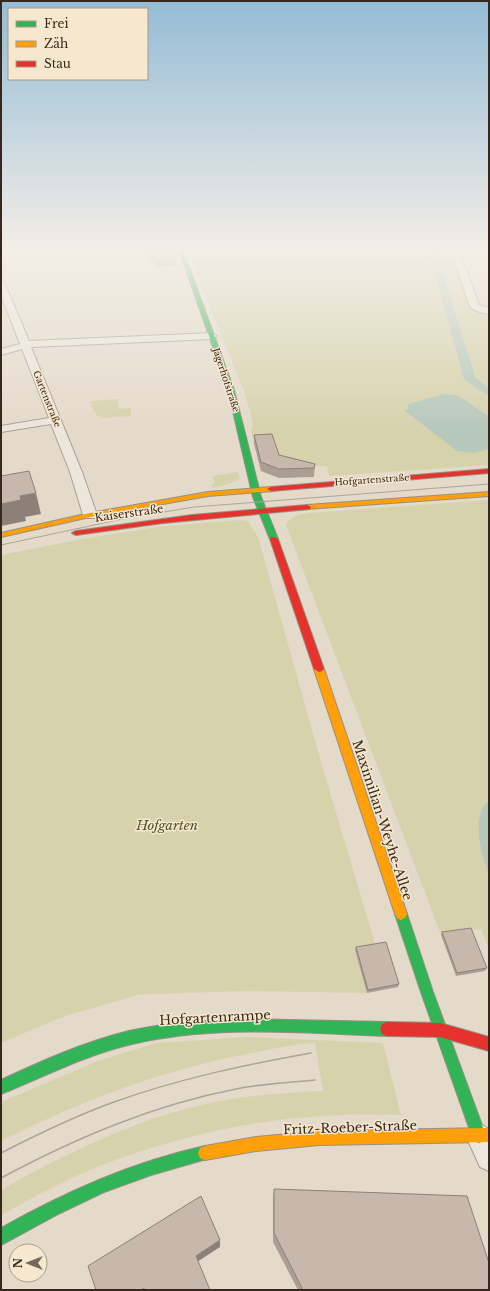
<svg xmlns="http://www.w3.org/2000/svg" width="490" height="1291" viewBox="0 0 490 1291" font-family="'Libre Baskerville',serif">
<style>
.green{fill:#d6d2ac}
.water{fill:#b6c8bb}
.lines{fill:none;stroke-linecap:round;stroke-linejoin:round}
.street-casing{stroke:#a99f94;stroke-width:2}
.fast-casing{stroke:#988f84;stroke-width:2}
.slow-casing{stroke:#988f84;stroke-width:2}
.jam-casing{stroke:#988f84;stroke-width:2}
.street{fill:#ece6dc;fill-rule:evenodd}
.fast{fill:#30b455;fill-rule:evenodd}
.slow{fill:#ff9f0a;fill-rule:evenodd}
.jam{fill:#e5322d;fill-rule:evenodd}
.tram-far1{stroke:#aaa49d;stroke-width:1}
.tram{stroke:#aaa49d;stroke-width:1.5}
.wall{fill:#ab9e93}
.shaded-wall{fill:#8b8178}
.building{fill:#c7b8ab;stroke:#8b8178}
.labels{text-anchor:middle;stroke-width:3;stroke-linejoin:round;paint-order:stroke}
.far-street-label{font-size:9px;fill:#37271c;stroke:#f6e7cf}
.street-label{font-size:11px;fill:#37271c;stroke:#f6e7cf}
.near-street-label{font-size:13px;fill:#37271c;stroke:#f6e7cf}
.near-park-label{font-size:13px;font-style:italic;fill:#4b5323;stroke:#f6e7cf}
</style>
<rect width="100%" height="100%" fill="#e4daca"/>
<path class="green" d="M 187,250 L 449,250 L 473,308 L 489,312 L 489,465 L 329,476 L 327,466 L 293,467 L 284,466 L 272,443 L 254,444 L 251,431 L 253,427 L 251,415 L 244,391 Z
M 118,399 L 119,409 L 131,408 L 131,416 L 101,418 L 101,416 L 97,416 L 95,412 L 92,411 L 94,410 L 92,407 L 90,406 L 92,405 L 90,401 Z
M 238,472 L 240,479 L 226,485 L 211,488 L 214,482 L 212,476 Z
M 489,500 L 489,949 L 481,929 L 441,935 L 286,525 C 291,515 299,515 309,513 Z
M 240,520 L 248,521 L 258,537 L 321,762 L 376,947 L 355,951 L 367,993 L 247,991 L 148,994 L 138,995 L 65,1016 L 1,1043 L 1,555 L 77,540 L 156,527 Z
M 248,1037 L 383,1043 L 401,1115 C 382,1115 363,1114 344,1115 C 264,1117 184,1135 110,1162 C 72,1176 36,1196 1,1215 L 1,1190 C 59,1157 128,1123 193,1107 C 236,1096 279,1093 323,1091 L 315,1043 C 294,1044 273,1049 252,1053 C 164,1069 81,1101 1,1141 L 1,1102 L 98,1061 L 156,1043 Z"/>
<path class="water" d="M 428,250 L 436,250 L 475,377 L 489,388 L 489,396 L 466,381 L 464,379 Z
M 445,394 L 459,396 L 489,417 L 489,449 L 474,453 L 457,451 L 405,411 L 408,409 L 408,404 Z
M 489,801 L 489,874 C 481,858 471,812 489,801 Z"/>
<g class="lines">
<g class="street-casing">
<path id="street" d="M 13,250 L 12,252 L 1,256 L 1,251 Z
M 451,250 L 459,250 L 479,305 L 489,308 L 489,314 L 479,312 L 470,307 Z
M 1,281 L 5,284 L 29,341 L 212,333 L 217,336 L 212,339 L 31,347 L 82,472 L 97,515 L 95,518 L 85,518 L 83,515 L 70,472 L 51,424 L 1,432 L 1,426 L 49,418 L 22,349 L 1,355 L 1,349 L 20,344 L 1,295 Z
M 479,1123 L 489,1129 L 489,1171 L 480,1167 L 466,1136 L 470,1127 Z"/>
</g>
<g class="fast-casing">
<path id="fast" d="M 179,250 L 183,250 L 234,390 L 261,497 L 278,539 L 277,541 L 274,541 L 270,539 L 253,497 L 228,390 Z
M 401,908 L 405,910 L 407,914 L 433,992 L 486,1136 L 484,1141 L 479,1143 L 474,1141 L 472,1136 L 421,992 L 395,914 L 397,910 Z
M 238,1019 L 387,1022 L 392,1024 L 394,1029 L 392,1034 L 387,1036 C 302,1033 212,1024 128,1045 C 83,1056 43,1077 1,1094 L 1,1080 C 42,1061 84,1042 129,1031 C 165,1023 201,1021 238,1019 Z
M 205,1146 L 210,1148 L 212,1153 L 210,1158 L 151,1175 L 104,1192 L 56,1215 L 1,1245 L 1,1228 C 66,1192 132,1162 205,1146 Z"/>
</g>
<g class="slow-casing">
<path id="slow" d="M 271,487 L 274,487 L 274,491 L 208,496 L 90,517 L 1,537 L 1,533 L 90,513 L 208,492 Z
M 489,492 L 489,496 L 307,509 L 303,507 L 307,505 Z
M 319,666 L 324,669 L 407,914 L 405,918 L 401,920 L 397,918 L 395,914 L 314,669 Z
M 489,1128 L 489,1142 L 319,1145 L 256,1151 L 205,1160 L 200,1158 L 198,1153 L 200,1148 L 205,1146 L 256,1137 L 319,1131 Z"/>
</g>
<g class="jam-casing">
<path id="jam" d="M 489,469 L 489,473 L 271,491 L 267,489 L 271,487 Z
M 307,505 L 311,507 L 310,509 L 163,523 L 76,535 L 72,533 L 76,531 L 192,515 Z
M 271,537 L 274,537 L 278,539 L 324,669 L 322,671 L 319,672 L 314,669 L 270,539 Z
M 387,1022 L 440,1023 L 489,1037 L 489,1051 L 440,1037 L 387,1036 L 382,1034 L 380,1029 L 382,1024 Z"/>
</g>
<use href="#street" class="street"/>
<use href="#fast" class="fast"/>
<use href="#slow" class="slow"/>
<use href="#jam" class="jam"/>
<path class="tram-far1" d="M 1,545 L 127,518 L 194,507 L 489,484"/>
<path class="tram" d="M 1,1153 C 38,1134 75,1116 114,1102 C 178,1079 244,1065 311,1053
M 1,1178 C 76,1138 153,1105 236,1089 C 262,1084 289,1082 315,1080"/>
</g>
<path class="wall" d="M 148,252 L 176,259 L 176,266 L 155,267 L 154,263 L 149,259 Z
M 254,435 L 279,455 L 315,464 L 314,477 L 279,478 L 261,471 L 254,444 Z
M 442,932 L 487,968 L 485,971 L 456,976 L 441,935 Z
M 356,947 L 399,984 L 398,987 L 367,993 L 355,950 Z
M 274,1189 L 489,1290 L 298,1290 L 273,1242 L 273,1199 Z"/>
<path class="shaded-wall" d="M 36,493 L 41,514 L 25,517 L 26,521 L 1,526 L 1,504 L 20,496 Z
M 220,1240 L 220,1247 L 197,1262 L 196,1256 Z"/>
<path class="building" d="M 149,250 L 173,250 L 176,259 L 155,260 L 154,256 L 148,252 Z
M 272,434 L 279,455 L 315,464 L 314,468 L 279,469 L 261,462 L 254,435 Z
M 29,471 L 36,493 L 20,496 L 21,500 L 1,504 L 1,476 Z
M 471,928 L 487,968 L 457,973 L 442,932 Z
M 386,942 L 399,984 L 368,990 L 356,947 Z
M 274,1189 L 467,1196 L 489,1263 L 489,1290 L 303,1290 L 274,1233 Z
M 201,1196 L 220,1240 L 196,1256 L 210,1290 L 144,1290 L 144,1288 L 141,1290 L 96,1290 L 88,1266 Z"/>
<linearGradient id="sky" x2="0" y2="1"><stop stop-color="#94bcd6"/><stop offset="0.58" stop-color="#f3eee7"/><stop offset="1" stop-color="#f3eee7" stop-opacity="0"/></linearGradient>
<rect width="490" height="431" fill="url(#sky)"/>
<g class="labels">
<g class="far-street-label">
<text transform="translate(226 380) rotate(72)" y="3">Jägerhofstraße</text>
<text transform="translate(47 399) rotate(68)" y="3">Gartenstraße</text>
<text transform="translate(372 480) rotate(-4)" y="3">Hofgartenstraße</text>
</g>
<g class="street-label">
<text transform="translate(129 513) rotate(-8)" y="4">Kaiserstraße</text>
</g>
<g class="near-street-label">
<text transform="translate(383 820) rotate(72)" y="5">Maximilian-Weyhe-Allee</text>
<text transform="translate(215 1017) rotate(-3)" y="5">Hofgartenrampe</text>
<text transform="translate(350 1127) rotate(-2)" y="5">Fritz-Roeber-Straße</text>
</g>
<g class="near-park-label">
<text x="167" y="830">Hofgarten</text>
</g>
</g>
<rect width="490" height="1291" fill="none" stroke="#37271c" stroke-width="4"/>
<rect x="8" y="8" width="140" height="72" fill="#f6e7cf" stroke="#aa9a87"/>
<rect x="16" y="21" width="20" height="6" fill="#30b455" stroke="#aa9a87"/>
<text x="44" y="28" font-size="12" fill="#37271c">Frei</text>
<rect x="16" y="41" width="20" height="6" fill="#ff9f0a" stroke="#aa9a87"/>
<text x="44" y="48" font-size="12" fill="#37271c">Zäh</text>
<rect x="16" y="61" width="20" height="6" fill="#e5322d" stroke="#aa9a87"/>
<text x="44" y="68" font-size="12" fill="#37271c">Stau</text>
<g transform="translate(28 1263) rotate(270)"><circle r="19" fill="#f6e7cf" stroke="#aa9a87"/>
<path d="M0-3L7 15L0 10L-7 15Z" fill="#746659"/>
<text y="-6" font-size="11" font-weight="bold" text-anchor="middle" fill="#37271c">N</text>
</g>
</svg>
